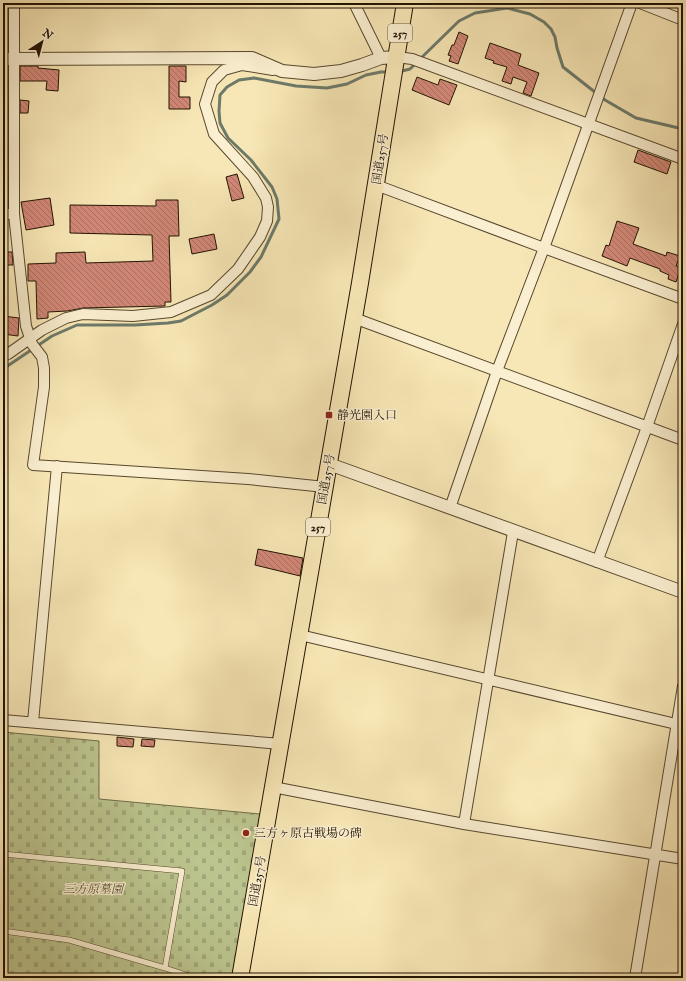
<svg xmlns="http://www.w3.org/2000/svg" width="686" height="981" viewBox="0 0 686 981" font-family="'IM FELL English','Noto Serif JP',serif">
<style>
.cemetery{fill:url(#cemetery-stones);stroke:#6e6c48}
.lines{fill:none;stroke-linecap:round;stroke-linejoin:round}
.stream{stroke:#6c7a6b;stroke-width:3}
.building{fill:url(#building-back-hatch);stroke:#211301}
.service-casing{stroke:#57482e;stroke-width:6}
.minor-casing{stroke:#57482e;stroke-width:12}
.tertiary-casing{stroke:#57482e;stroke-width:14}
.trunk-casing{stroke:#211301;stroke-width:18}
.service{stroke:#faefd0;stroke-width:5}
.minor{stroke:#faefd0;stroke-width:10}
.tertiary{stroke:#faefd0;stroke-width:12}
.trunk{stroke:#f8e7b6;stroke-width:16}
.poi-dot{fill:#8f2418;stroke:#faefd0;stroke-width:1.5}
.labels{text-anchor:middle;stroke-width:3;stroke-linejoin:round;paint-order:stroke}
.shield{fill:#faefd0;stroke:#62553f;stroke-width:1}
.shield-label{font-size:11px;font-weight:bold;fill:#211301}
.street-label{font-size:12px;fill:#211301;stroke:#faefd0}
.poi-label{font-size:12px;fill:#211301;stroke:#faefd0;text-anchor:start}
.park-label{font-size:12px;font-style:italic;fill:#575133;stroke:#faefd0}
</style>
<defs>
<pattern id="cemetery-stones" width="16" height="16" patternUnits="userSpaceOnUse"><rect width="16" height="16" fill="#bcc58f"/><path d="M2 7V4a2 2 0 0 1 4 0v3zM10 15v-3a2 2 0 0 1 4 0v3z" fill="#a1a87a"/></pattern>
<pattern id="building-back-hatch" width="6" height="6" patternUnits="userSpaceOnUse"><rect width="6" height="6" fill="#d38878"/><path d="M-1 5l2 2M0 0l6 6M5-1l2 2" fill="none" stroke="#ab6e60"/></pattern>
</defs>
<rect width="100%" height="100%" fill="#f8e7b6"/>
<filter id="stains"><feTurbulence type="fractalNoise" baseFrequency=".005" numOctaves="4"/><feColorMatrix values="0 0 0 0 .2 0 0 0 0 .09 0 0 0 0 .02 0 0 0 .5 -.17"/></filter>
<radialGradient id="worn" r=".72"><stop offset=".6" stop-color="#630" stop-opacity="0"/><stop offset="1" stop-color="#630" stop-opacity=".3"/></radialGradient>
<path class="cemetery" d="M 3,732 L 99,741 L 99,799 L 260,814 L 234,978 L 3,978 Z"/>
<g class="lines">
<path class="stream" d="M 420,59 L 459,21 L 475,13 L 507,8 L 530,14 L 544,22 L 551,29 L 555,37 L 557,48 L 563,67 L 605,100 L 636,118 L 683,129
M 398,72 L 410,69 L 416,63
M 3,369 L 52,336 L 77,325 L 135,325 L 168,323 L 181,321 L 212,305 L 227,295 L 250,272 L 261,257 L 279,219 L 277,199 L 272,187 L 251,160 L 228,138 L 220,123 L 219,111 L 220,95 L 227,87 L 239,80 L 254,78 L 296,86 L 327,88 L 347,84 L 366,75 L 381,72 L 389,72"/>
</g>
<path class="building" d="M 459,32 L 468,36 L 458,64 L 449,61 L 451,56 L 448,55 L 452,45 L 454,45 Z
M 490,43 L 521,54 L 518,65 L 539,73 L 531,96 L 523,93 L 527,82 L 513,77 L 511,84 L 502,81 L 507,67 L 493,63 L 494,61 L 485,58 Z
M 20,66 L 38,66 L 38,68 L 59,70 L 58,91 L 46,90 L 47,81 L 20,81 Z
M 169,66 L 186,66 L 186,82 L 179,81 L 179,97 L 190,97 L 190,109 L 169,109 Z
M 417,77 L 438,85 L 440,79 L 457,85 L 449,105 L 412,90 Z
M 20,100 L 29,101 L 28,113 L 20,113 Z
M 638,150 L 671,162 L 667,174 L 634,162 Z
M 237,174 L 244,198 L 232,201 L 226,177 Z
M 50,198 L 54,225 L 26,230 L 21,202 Z
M 156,200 L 178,200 L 179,236 L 169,236 L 171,302 L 165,302 L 165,306 L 83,308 L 67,311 L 48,312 L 48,318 L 37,319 L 36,281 L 28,281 L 28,264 L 56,263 L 56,253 L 85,252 L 86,263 L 153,261 L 152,235 L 70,233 L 70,205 L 156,206 Z
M 617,221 L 639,228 L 633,244 L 666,256 L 667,252 L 680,256 L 676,266 L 681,267 L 676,282 L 668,279 L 669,275 L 660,271 L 660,269 L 630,258 L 627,266 L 602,256 L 606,245 L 609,246 Z
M 214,234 L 217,249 L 192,254 L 189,239 Z
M 3,252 L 12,252 L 13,265 L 3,265 Z
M 3,316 L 19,318 L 18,336 L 3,334 Z
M 258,549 L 303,558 L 300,576 L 255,565 Z
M 117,737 L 134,739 L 133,747 L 117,746 Z
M 142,739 L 155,740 L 154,747 L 141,746 Z"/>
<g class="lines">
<g class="service-casing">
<path id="service" d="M 3,854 L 182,871 L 165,968
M 3,931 L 69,940 L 165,968 L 195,978"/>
</g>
<g class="minor-casing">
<path id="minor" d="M 14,3 L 14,214 L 26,326 L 32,344 L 42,357 L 44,368 L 44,387 L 33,465 L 248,479 L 325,487
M 354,3 L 381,58
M 640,3 L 683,20
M 397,57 L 412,59 L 683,159
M 376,185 L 544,248 L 683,299
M 3,214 L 14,214
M 354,318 L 683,440
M 3,356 L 8,354 L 42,330 L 66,318 L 83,314 L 133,316 L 171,312 L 211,295 L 238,269 L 260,237 L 267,221 L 268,207 L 266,198 L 253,177 L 214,134 L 205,104 L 212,82 L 224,70 L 242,65 L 273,70
M 450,508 L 497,371 L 544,248 L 632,3
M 597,562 L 647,427 L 683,324
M 300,635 L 676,724
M 3,720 L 281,744
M 33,722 L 57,466
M 273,787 L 464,824 L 683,859
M 464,824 L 513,532
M 635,978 L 683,686"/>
</g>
<g class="tertiary-casing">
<path id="tertiary" d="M 3,59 L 252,58 L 282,71 L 314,74 L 341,71 L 362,65 L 381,58 L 397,57
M 329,464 L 683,592"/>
</g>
<g class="trunk-casing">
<path id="trunk" d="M 240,978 L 360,283 L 405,3"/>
</g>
<use href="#service" class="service"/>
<use href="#minor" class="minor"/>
<use href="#tertiary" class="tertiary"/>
<use href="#trunk" class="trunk"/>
</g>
<g class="poi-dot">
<rect x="325" y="411" width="8" height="8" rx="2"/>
<circle cx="246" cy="833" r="4"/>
</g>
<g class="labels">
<g class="shield">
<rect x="388" y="24" width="24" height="18" rx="3"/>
<rect x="306" y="518" width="24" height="18" rx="3"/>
</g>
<g class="shield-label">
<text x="400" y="37">257</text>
<text x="318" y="531">257</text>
</g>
<g class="street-label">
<text transform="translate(380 159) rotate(-81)" y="4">国道257号</text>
<text transform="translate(326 479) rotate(-80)" y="4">国道257号</text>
<text transform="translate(257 881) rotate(-80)" y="4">国道257号</text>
</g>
<g class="poi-label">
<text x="337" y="419">静光園入口</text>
<text x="254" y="837">三方ヶ原古戦場の碑</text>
</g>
<g class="park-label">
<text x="93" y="893">三方原墓園</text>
</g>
</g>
<rect width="686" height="981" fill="none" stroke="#f8e7b6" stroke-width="16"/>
<rect x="4" y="4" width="678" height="973" fill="none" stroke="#211301" stroke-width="2"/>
<rect x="8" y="8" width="670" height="965" fill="none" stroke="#211301"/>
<g transform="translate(42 42) rotate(36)" stroke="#faefd0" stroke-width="3" paint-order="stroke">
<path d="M0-3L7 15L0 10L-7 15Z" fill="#211301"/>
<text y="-6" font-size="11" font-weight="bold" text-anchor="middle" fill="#211301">N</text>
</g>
<rect width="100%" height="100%" filter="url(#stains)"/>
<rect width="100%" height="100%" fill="url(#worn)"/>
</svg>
